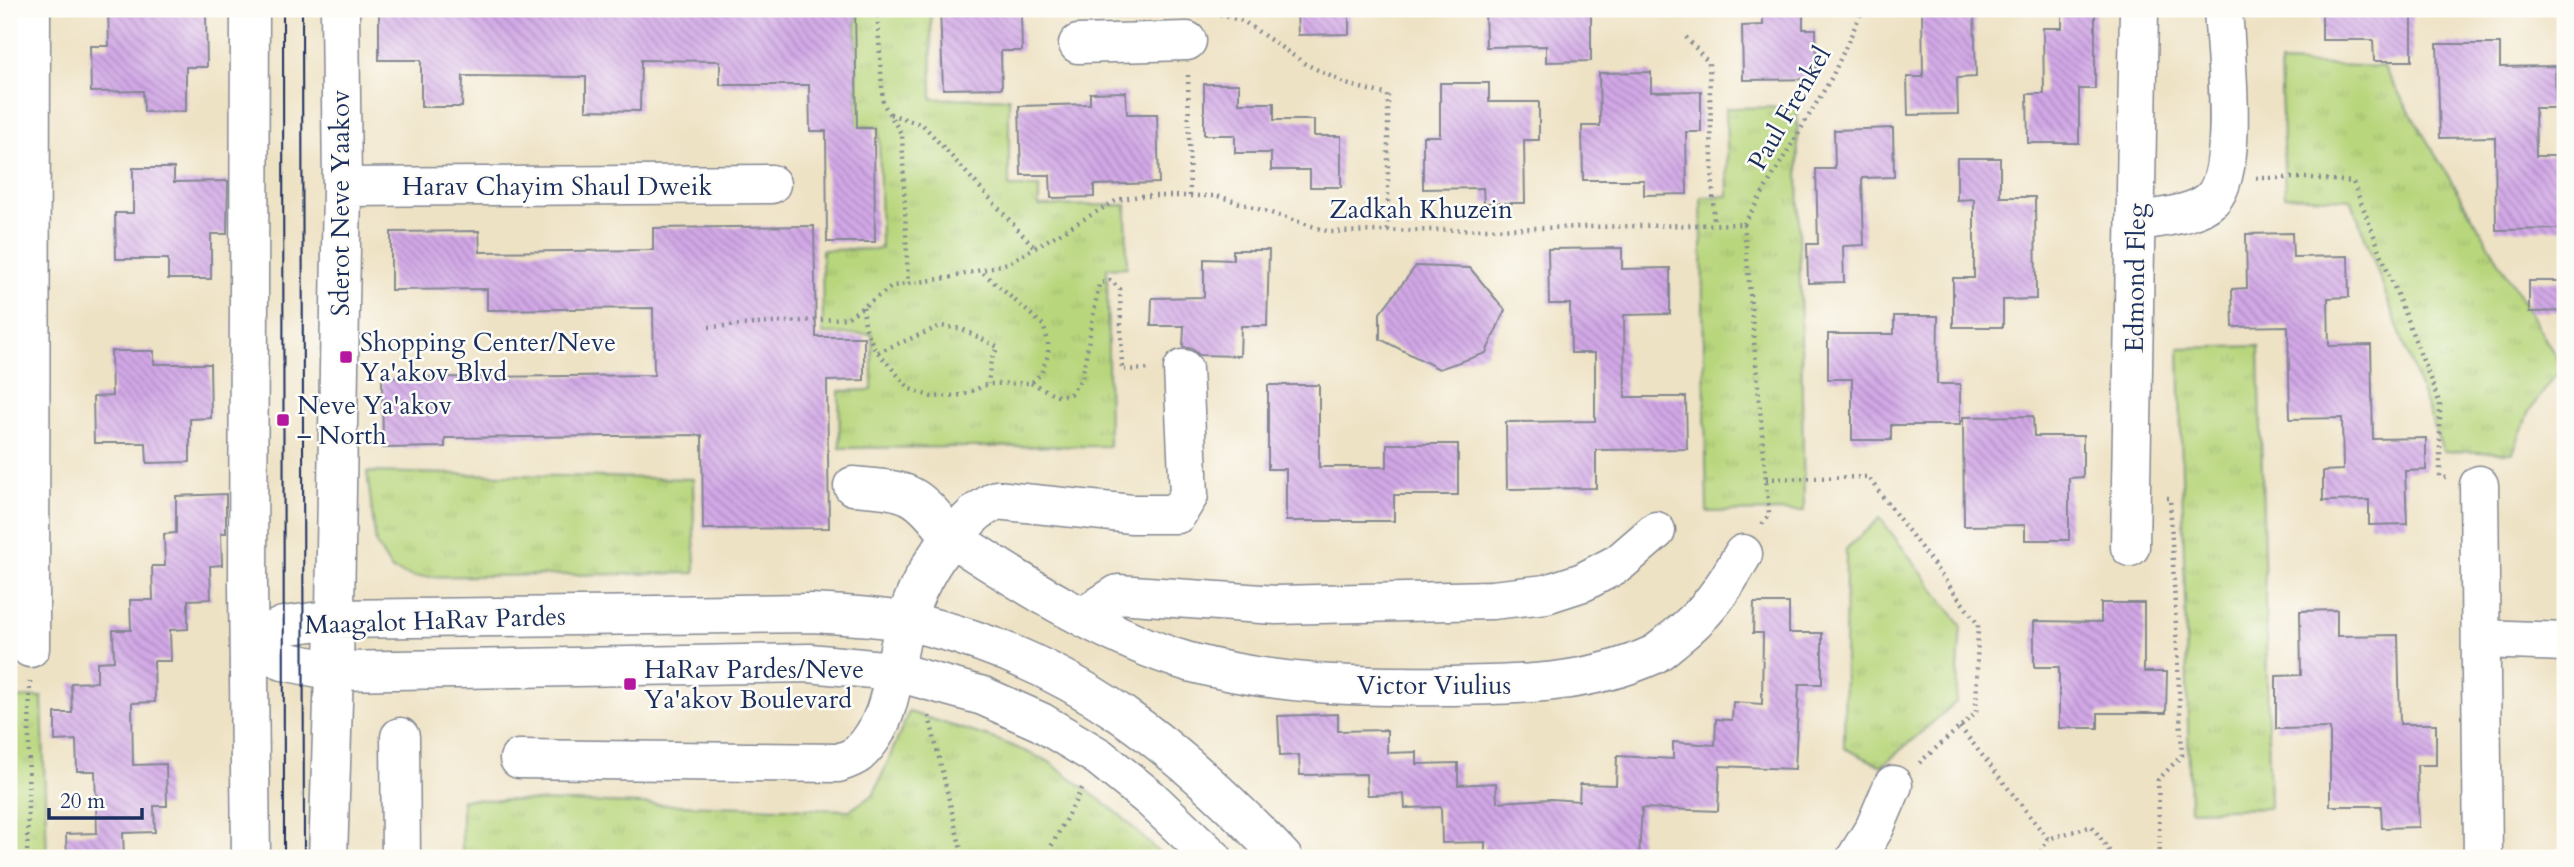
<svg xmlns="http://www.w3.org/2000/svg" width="2574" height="867" viewBox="0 0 2574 867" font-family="Cardo,serif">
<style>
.grass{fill:url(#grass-tufts);stroke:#6a826d;stroke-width:2}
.building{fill:url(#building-back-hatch)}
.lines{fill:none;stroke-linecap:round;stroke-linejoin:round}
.minor-casing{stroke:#848891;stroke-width:41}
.path{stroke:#848891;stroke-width:4.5;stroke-dasharray:2 5;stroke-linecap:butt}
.minor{stroke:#fff;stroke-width:38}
.tram{stroke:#1b2f5e;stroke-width:2}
.poi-dot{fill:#b5179e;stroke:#fdfcf7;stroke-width:2.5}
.labels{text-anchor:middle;stroke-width:5;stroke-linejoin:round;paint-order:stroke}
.street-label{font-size:26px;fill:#1b2f5e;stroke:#fdfcf7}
.poi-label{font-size:26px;fill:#1b2f5e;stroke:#fdfcf7;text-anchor:start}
</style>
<defs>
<pattern id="grass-tufts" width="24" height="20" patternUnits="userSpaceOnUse" patternTransform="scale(1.75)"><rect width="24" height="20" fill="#b8d67c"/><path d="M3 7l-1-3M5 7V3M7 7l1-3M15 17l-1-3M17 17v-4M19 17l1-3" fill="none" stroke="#9eb86e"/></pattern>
<pattern id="building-back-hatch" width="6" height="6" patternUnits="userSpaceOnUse" patternTransform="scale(1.75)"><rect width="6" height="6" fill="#d2a8e6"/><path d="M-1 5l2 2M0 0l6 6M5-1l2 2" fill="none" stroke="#aa89be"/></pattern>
</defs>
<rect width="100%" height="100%" fill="#fdfcf7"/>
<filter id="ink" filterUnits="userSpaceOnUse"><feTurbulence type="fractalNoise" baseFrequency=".0143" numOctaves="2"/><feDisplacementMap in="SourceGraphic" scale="14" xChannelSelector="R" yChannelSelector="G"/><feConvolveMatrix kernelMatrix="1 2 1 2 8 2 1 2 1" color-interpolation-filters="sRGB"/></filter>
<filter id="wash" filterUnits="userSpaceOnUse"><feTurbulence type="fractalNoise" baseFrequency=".00686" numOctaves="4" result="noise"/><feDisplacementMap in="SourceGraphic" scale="28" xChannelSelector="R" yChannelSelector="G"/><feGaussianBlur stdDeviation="1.57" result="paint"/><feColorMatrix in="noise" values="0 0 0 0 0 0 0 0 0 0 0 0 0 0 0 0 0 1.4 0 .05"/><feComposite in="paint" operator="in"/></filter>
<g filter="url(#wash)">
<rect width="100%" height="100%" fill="#eee2c4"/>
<path class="grass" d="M 856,9 L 931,9 L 932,99 L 1009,98 L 1009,187 L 1039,187 L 1039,206 L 1126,205 L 1127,267 L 1107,268 L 1109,446 L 840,448 L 839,391 L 872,390 L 872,334 L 823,334 L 822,250 L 881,249 L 879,127 L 857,126 Z
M 2280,63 L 2383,67 L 2562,367 L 2529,411 L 2513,453 L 2443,451 L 2351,199 L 2285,196 Z
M 1797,107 L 1804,511 L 1707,512 L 1701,197 L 1728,196 L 1726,108 Z
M 2259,346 L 2270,808 L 2190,810 L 2179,348 Z
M 367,472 L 693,479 L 695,573 L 414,577 L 392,570 L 376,544 Z
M 1880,518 L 1961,625 L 1956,702 L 1882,766 L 1844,748 L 1846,549 Z
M 42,697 L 47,858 L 9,858 L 9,698 Z
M 909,712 L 998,740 L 1048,761 L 1120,815 L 1164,858 L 462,858 L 462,799 L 850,810 L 874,794 Z"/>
<g id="blocks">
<path class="building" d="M 108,9 L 150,9 L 150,14 L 206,14 L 207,67 L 186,67 L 186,111 L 144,112 L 143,91 L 91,92 L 90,46 L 109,46 Z
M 379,9 L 855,9 L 857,128 L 874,128 L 875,242 L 827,242 L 826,131 L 810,131 L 809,85 L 720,85 L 720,61 L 641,60 L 640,111 L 586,110 L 586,77 L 463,76 L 462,107 L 421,107 L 421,60 L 379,60 Z
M 940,9 L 996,9 L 996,13 L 1021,13 L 1022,51 L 1001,51 L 1002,88 L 943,89 Z
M 1297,9 L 1349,9 L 1349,34 L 1298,35 Z
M 1485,9 L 1591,9 L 1591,61 L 1546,62 L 1546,46 L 1486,47 Z
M 1763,9 L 1803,9 L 1803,29 L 1816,29 L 1817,79 L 1743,80 L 1742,26 L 1763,25 Z
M 1922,9 L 1974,9 L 1976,77 L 1957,78 L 1958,114 L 1908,115 L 1907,77 L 1923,77 Z
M 2062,9 L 2095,9 L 2095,89 L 2079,89 L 2079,143 L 2028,143 L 2027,94 L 2044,94 L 2043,28 L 2062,28 Z
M 2322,9 L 2412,9 L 2412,61 L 2374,61 L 2373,40 L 2322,40 Z
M 2437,44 L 2500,44 L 2500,67 L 2555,66 L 2556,108 L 2535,108 L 2536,156 L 2565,156 L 2565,229 L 2496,230 L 2495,137 L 2440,138 Z
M 1651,72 L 1651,92 L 1701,91 L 1701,132 L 1686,132 L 1687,194 L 1644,195 L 1644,180 L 1583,180 L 1582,126 L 1600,126 L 1599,73 Z
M 1440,83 L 1489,83 L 1489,102 L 1539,102 L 1539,140 L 1524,140 L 1525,203 L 1484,203 L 1483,188 L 1423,189 L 1423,136 L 1440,136 Z
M 1204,84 L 1239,84 L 1239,103 L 1274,103 L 1274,120 L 1314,120 L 1314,136 L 1341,136 L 1341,187 L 1310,187 L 1310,170 L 1271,170 L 1271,153 L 1235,153 L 1235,135 L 1204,135 Z
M 1126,92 L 1127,114 L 1157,114 L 1159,183 L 1094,185 L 1094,197 L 1051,198 L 1050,175 L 1021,175 L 1019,106 L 1090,104 L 1090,93 Z
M 1893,128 L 1894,177 L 1862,178 L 1864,245 L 1843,246 L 1844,282 L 1808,283 L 1807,244 L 1818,244 L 1816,169 L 1835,169 L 1834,130 Z
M 1957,158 L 2000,158 L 2000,197 L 2035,197 L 2036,299 L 2003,300 L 2003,327 L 1953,327 L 1953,278 L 1974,278 L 1974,199 L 1957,200 Z
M 133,168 L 174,168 L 174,182 L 228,181 L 227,234 L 211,234 L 211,279 L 168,279 L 168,259 L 116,259 L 115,213 L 133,213 Z
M 814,226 L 816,337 L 864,337 L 864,380 L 827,381 L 829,528 L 703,529 L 702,435 L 445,438 L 445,447 L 383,448 L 382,378 L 654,375 L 653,308 L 487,310 L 487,289 L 391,290 L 391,232 L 479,231 L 480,252 L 653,250 L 653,228 Z
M 2292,233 L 2293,257 L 2348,256 L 2349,297 L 2328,298 L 2329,346 L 2371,345 L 2373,439 L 2426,438 L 2426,470 L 2405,471 L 2407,524 L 2369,525 L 2369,500 L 2323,501 L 2323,471 L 2343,470 L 2342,418 L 2290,419 L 2288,326 L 2233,327 L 2232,289 L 2247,288 L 2246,234 Z
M 1622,248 L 1622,269 L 1670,268 L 1670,314 L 1624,315 L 1625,397 L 1686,397 L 1687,449 L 1596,450 L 1596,488 L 1507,489 L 1506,422 L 1595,421 L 1595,353 L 1571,353 L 1570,304 L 1549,304 L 1548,249 Z
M 1233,250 L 1269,250 L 1267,326 L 1241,326 L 1240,356 L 1199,355 L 1192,349 L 1183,347 L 1184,326 L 1151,326 L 1152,298 L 1204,297 L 1204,259 L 1233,260 Z
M 1416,266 L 1470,268 L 1505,310 L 1486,353 L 1439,369 L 1380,339 L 1380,313 Z
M 2529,281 L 2565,281 L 2565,311 L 2529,312 Z
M 1894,316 L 1938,316 L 1937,384 L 1960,384 L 1960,425 L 1891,425 L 1891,440 L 1852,440 L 1852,379 L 1828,379 L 1828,334 L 1894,334 Z
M 111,351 L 154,351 L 154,364 L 210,364 L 211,418 L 190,419 L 190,462 L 147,463 L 146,443 L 94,443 L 93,397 L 112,396 Z
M 1268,385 L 1319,385 L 1319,467 L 1387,467 L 1387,444 L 1458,444 L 1458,495 L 1394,495 L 1394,521 L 1286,521 L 1286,469 L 1268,469 Z
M 2033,416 L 2034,436 L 2083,436 L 2083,477 L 2069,478 L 2069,540 L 2025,540 L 2025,525 L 1964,526 L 1963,417 Z
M 226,494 L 226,533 L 221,533 L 222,565 L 210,566 L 211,599 L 188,600 L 188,629 L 170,630 L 171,661 L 154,661 L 155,702 L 132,703 L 133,765 L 166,764 L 167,806 L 154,806 L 155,832 L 123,833 L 124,858 L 67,858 L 66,834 L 97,833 L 95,771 L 77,771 L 76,740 L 55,741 L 55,713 L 72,713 L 71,683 L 97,682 L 97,662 L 114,661 L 113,630 L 131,630 L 130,600 L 153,600 L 152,566 L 165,566 L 164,534 L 176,533 L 176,496 Z
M 1754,603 L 1789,603 L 1789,633 L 1822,633 L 1822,684 L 1799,684 L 1795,769 L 1720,766 L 1718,811 L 1642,808 L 1639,857 L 1539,853 L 1485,854 L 1485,842 L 1442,843 L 1441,807 L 1405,808 L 1404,794 L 1367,795 L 1366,774 L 1300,775 L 1299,755 L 1280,756 L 1278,716 L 1338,714 L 1338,731 L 1387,730 L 1387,753 L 1417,752 L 1417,764 L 1458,763 L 1458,785 L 1496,783 L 1497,802 L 1551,799 L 1579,801 L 1580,784 L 1616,785 L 1617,756 L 1673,759 L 1673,742 L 1715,745 L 1716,719 L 1732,720 L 1733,702 L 1762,704 L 1763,633 L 1753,633 Z
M 2101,603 L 2144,603 L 2144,672 L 2167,672 L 2166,713 L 2098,713 L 2098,728 L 2059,728 L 2059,667 L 2034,667 L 2034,621 L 2101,622 Z
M 2337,610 L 2337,636 L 2398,635 L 2400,724 L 2436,724 L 2436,765 L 2417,765 L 2419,827 L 2382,828 L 2381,806 L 2330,806 L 2330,728 L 2276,729 L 2276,676 L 2301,675 L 2300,611 Z"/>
</g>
</g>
<g filter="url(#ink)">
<use href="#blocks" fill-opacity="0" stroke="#848891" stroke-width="2"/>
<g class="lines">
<g class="minor-casing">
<path id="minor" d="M 250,9 L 248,585 L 251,858
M 1078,44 L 1187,41
M 342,187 L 771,184
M 2136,222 C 2159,217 2194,216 2212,199 C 2240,171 2225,49 2223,9
M 2479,485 L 2483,858
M 853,486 C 911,491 914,490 951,537 L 977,512 L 996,500 L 1132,514 L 1177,514 L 1189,495 L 1183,369
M 2130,547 L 2139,9
M 1084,616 L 1118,594 L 1276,605 L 1492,600 L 1546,594 L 1583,582 L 1619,563 L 1656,531
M 2481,639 L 2565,642
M 249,642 L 283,626 L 334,619 L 810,613 C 849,615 888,617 926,626 C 1075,662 1180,749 1283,858
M 249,642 L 283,661 L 334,671 L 809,663 L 893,671 L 983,696 L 1041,722 L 1099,757 L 1151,799 L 1213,858
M 30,648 L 31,9
M 400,737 L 401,858
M 519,759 L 838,763 C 844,761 853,758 858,754 C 895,720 892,667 905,623 C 915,591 930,563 951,537 C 1021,583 1109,639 1189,662 C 1273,685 1359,687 1446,686 C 1517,685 1587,685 1653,655 C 1661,651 1667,644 1674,639 C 1707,613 1723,590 1743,554
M 328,858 L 334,671 L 342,187 L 340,9
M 1856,858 L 1875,827 L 1893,785"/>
</g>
<path class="path" d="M 877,9 L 883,103 L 902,135 L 908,284
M 1206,11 L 1243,21 L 1304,63 L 1346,84 L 1388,95 L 1388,231
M 1686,37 L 1709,63 L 1714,224
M 1188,75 L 1190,196
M 890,114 L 923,125 L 1034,247
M 2256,178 L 2311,178 L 2353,182 L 2440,404 L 2440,477 L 2447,478
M 1744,224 L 1832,77 L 1863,9
M 863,307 L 865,326 L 874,348 L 910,389 L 932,397 L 963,395 L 988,384 L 1031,383 L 1041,374 L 1048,355 L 1048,341 L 1043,325 L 980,270
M 709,327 L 847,318 L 893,286 L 953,277 L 1008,263 L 1117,200 L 1140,196 L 1218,196 L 1330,232 L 1744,224 L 1769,514 L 1760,528
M 878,352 L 941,326 L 962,329 L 998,347 L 991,360 L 988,384
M 1031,383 L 1058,396 L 1070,394 L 1082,378 L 1099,284 L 1110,280 L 1120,289 L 1122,370 L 1151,369
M 1766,479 L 1868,477 L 1978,624 L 1976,713 L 1919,763
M 929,716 L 963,858
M 1960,727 L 2048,839 L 2092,826 L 2114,858
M 27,858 L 30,680
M 1045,858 L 1084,785
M 2037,858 L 2048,839
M 2160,858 L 2158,780 L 2182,755 L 2170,498 L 2163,498"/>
<use href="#minor" class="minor"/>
<path class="tram" d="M 283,9 L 284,858
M 302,9 L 304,858"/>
</g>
</g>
<g class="poi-dot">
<rect x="339" y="350" width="14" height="14" rx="3.5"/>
<rect x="276" y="413" width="14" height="14" rx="3.5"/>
<rect x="623" y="677" width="14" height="14" rx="3.5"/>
</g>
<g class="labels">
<g class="street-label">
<text transform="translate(1789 108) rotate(-60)" y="9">Paul Frenkel</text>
<text x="557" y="195">Harav Chayim Shaul Dweik</text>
<text transform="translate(340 203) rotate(-90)" y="9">Sderot Neve Yaakov</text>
<text x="1421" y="218">Zadkah Khuzein</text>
<text transform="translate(2135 278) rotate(-89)" y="9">Edmond Fleg</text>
<text transform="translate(435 620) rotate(-2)" y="9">Maagalot HaRav Pardes</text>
<text x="1434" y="694">Victor Viulius</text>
</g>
<g class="poi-label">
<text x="360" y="351">Shopping Center/Neve<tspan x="360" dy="30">Ya'akov Blvd</tspan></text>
<text x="297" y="414">Neve Ya'akov<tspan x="297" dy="30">– North</tspan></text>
<text x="644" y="678">HaRav Pardes/Neve<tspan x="644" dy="30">Ya'akov Boulevard</tspan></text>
</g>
</g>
<rect width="2574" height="867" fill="none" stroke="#fdfcf7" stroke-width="35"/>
<path d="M49 808v10h93v-10" fill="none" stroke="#1b2f5e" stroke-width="3.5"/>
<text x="60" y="808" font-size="21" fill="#1b2f5e" stroke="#fdfcf7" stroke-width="5" paint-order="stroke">20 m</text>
</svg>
